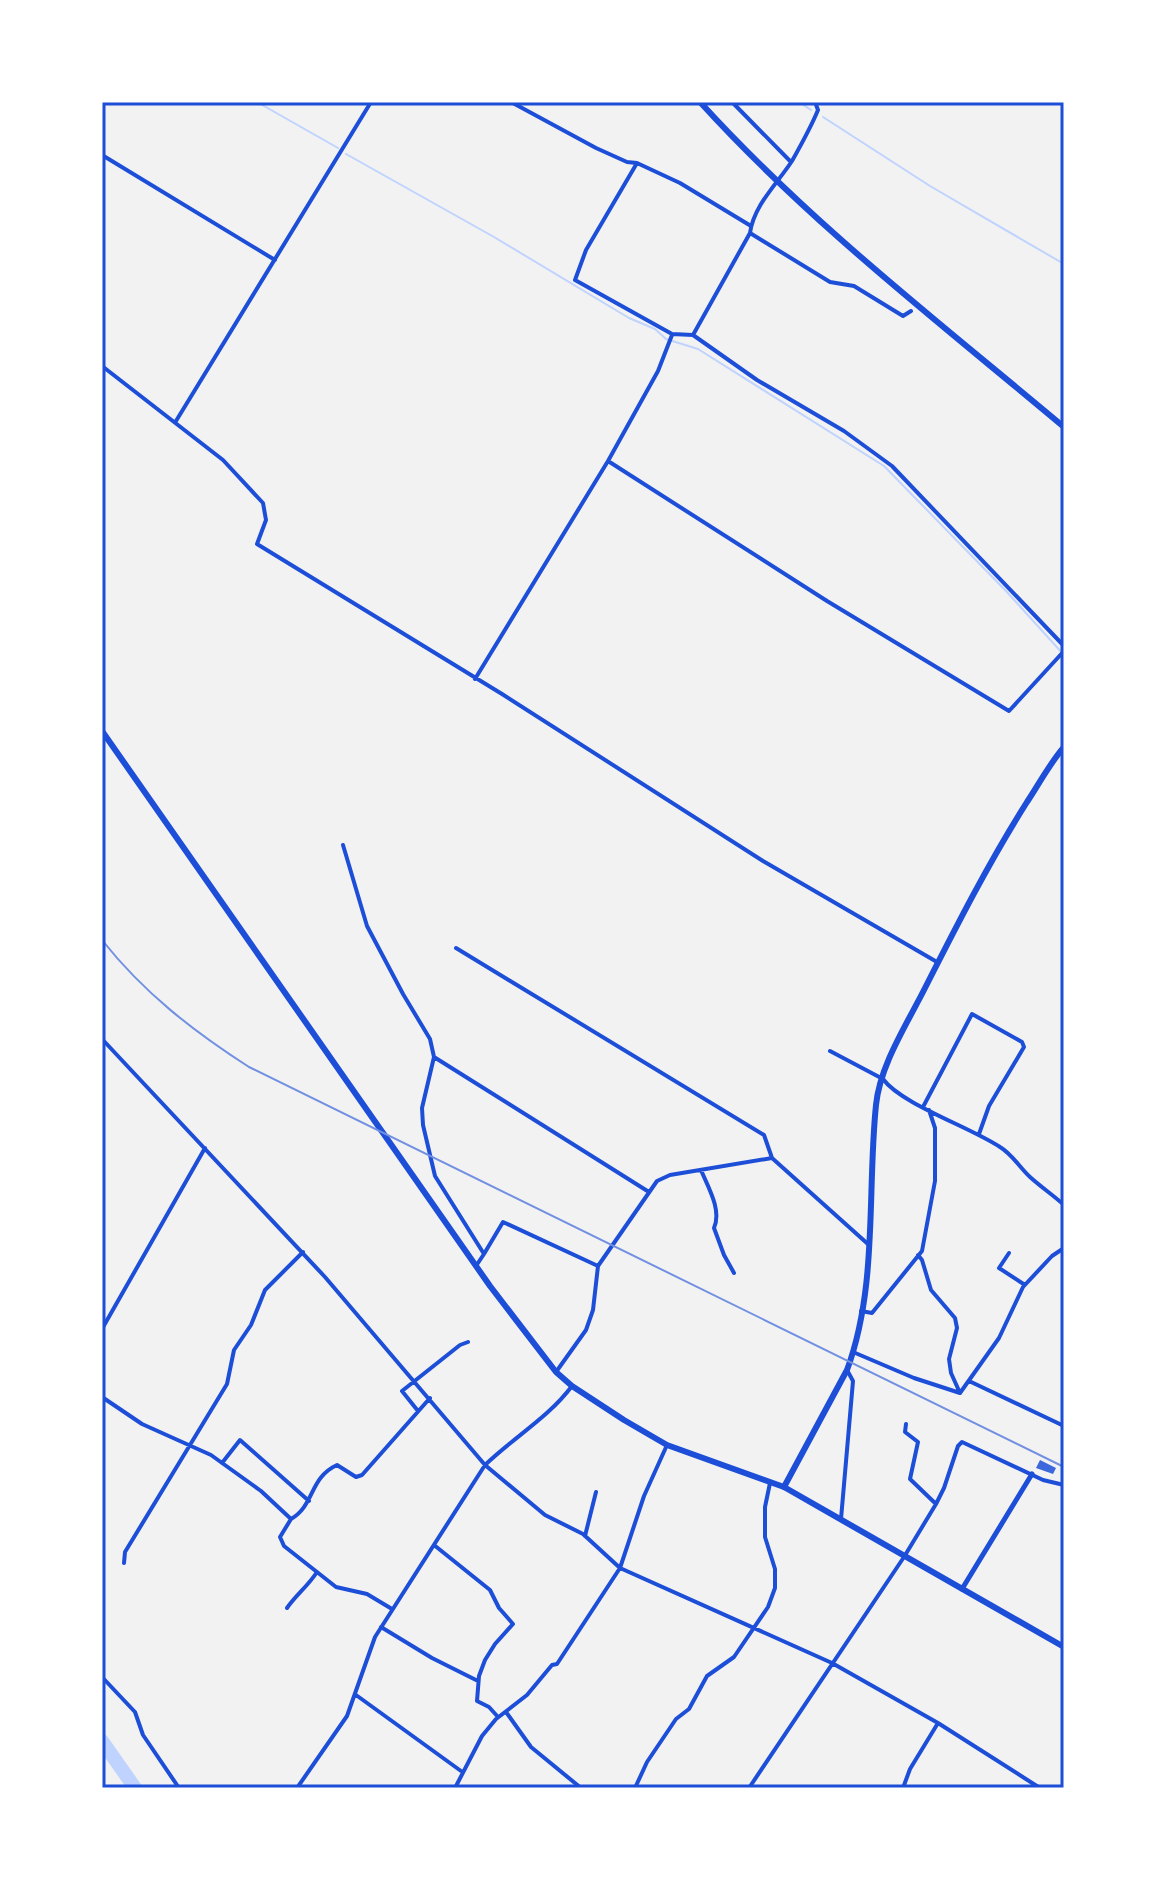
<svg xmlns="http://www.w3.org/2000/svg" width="1166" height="1890" viewBox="0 0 1166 1890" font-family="'Asap Condensed',sans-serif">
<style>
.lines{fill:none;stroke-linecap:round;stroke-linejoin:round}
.stream{stroke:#bfd3fe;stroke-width:2}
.river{stroke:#bfd3fe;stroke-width:14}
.building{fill:#3d67dc}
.minor{stroke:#1d4ed8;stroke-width:4}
.secondary{stroke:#1d4ed8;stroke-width:5}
.primary{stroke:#1d4ed8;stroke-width:6}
.trunk{stroke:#1d4ed8;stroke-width:6}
.rail{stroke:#7290e2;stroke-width:2}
.neatline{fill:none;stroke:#1d4ed8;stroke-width:3}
</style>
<rect width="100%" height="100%" fill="#f2f2f2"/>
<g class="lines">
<path class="stream" d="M 257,102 L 338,148
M 799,102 L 811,110
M 823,117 L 930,186 L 1064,264
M 346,154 L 494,237 L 629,318 L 655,329 L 666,339 L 698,349 L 884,466 L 1006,591 L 1064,655"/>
<path class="river" d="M 102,1741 L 135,1788"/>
</g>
<path class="building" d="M 1040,1460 L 1056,1468 L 1053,1474 L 1036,1468 Z"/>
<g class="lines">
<path class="minor" d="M 511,102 L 596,148 L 627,162 L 637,163 L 680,183 L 751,226
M 732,102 L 791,162
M 102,155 L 275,260
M 637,163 L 586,250 L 575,280 L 672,334 L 693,335 L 757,380 L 844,431 L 892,466 L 1064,646
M 750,233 L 830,282 L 854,286 L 903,316 L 911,311
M 693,335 L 750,233 C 754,205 777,184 792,161 C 801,145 811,127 818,110 L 815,102
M 102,366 L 223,460 L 263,503 L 266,520 L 257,544 L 502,694 L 763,861 L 937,962
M 176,421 L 371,102
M 608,461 L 827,601 L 1009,711 L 1064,651
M 475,679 L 608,461 L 658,371 L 672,335
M 343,845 L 367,926 L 403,994 L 430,1039 L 434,1057 L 422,1108 L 423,1125 L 435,1176 L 484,1254 L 476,1266
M 456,948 L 764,1135 L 772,1158
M 102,1039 L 325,1277 L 485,1465 L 545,1515 L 583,1534 L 620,1568 L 832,1663 L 938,1723 L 1040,1788
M 830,1051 L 883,1079 C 901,1104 970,1127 1000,1147 C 1012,1154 1020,1168 1030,1177 C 1041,1187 1053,1195 1064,1205
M 434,1057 L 649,1192
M 923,1107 L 972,1014 L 1022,1042 L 1024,1047 L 989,1106 L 979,1134
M 701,1170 C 708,1187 722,1210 714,1228 L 724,1255 L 734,1273
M 1009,1253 L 999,1268 L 1025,1285
M 484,1254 L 503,1222 L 598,1266
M 918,1255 L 922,1260 L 931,1290 L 955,1318 L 957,1328 L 949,1359 L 951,1373 L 960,1393
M 861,1311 L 872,1313 L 922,1251 L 935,1181 L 935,1128 L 929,1110
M 102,1329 L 205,1148
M 853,1352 L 914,1378 L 960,1393
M 556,1372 L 586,1330 L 593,1310 L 598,1266 L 657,1181 L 670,1175 L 772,1158 L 869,1245
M 969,1381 L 1064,1426
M 960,1393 L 999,1338 L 1023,1287 L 1052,1256 L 1064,1248
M 102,1397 L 142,1424 L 211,1455 L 261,1491 L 291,1519 L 280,1537 L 284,1546 L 336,1587 L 367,1594 L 392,1609
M 418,1411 L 402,1391 L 460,1345 L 468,1342
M 906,1424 L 905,1432 L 918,1442 L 910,1479 L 936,1504
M 222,1463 L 240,1440 L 309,1501
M 291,1519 C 315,1505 309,1478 337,1465 L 356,1477 L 362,1475 L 430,1398
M 841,1519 L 853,1381 L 847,1370
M 585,1536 L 596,1492
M 434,1545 L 490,1590 L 499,1608 L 513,1624 L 495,1644 L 485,1660 L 479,1676 L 477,1701 L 489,1707 L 498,1717
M 124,1563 L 125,1552 L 227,1384 L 234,1350 L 251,1325 L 265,1290 L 303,1252
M 287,1608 C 296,1595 308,1586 317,1572
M 381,1627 L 432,1658 L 478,1681
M 102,1677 L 135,1712 L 143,1735 L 179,1788
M 356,1695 L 461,1771
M 506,1712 L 531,1747 L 581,1788
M 297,1788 L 347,1716 L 375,1637 L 485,1465 C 514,1437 548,1418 572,1386
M 455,1788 L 482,1736 L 496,1719 L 527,1695 L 552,1665 L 557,1664 L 620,1568 L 644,1496 L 667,1445
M 635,1788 L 647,1762 L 676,1719 L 689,1709 L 707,1676 L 734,1657 L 768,1607 L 775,1588 L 775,1569 L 765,1537 L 765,1507 L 770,1483
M 749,1788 L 904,1557 L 936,1504 L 944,1488 L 958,1446 L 962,1442 L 1043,1480 L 1064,1485
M 903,1788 L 910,1769 L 938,1723"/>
<path class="secondary" d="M 962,1589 L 1032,1474"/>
<path class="primary" d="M 784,1487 L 847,1370 C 878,1286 867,1192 876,1105 C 880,1065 907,1024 925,988 C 957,925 989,862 1027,802 C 1039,784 1050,763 1064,747"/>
<path class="trunk" d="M 700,102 C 810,223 939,322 1064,427
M 102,731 L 490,1286 L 556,1372 L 572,1386 L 624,1420 L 667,1445 L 784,1487 L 1064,1647"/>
<path class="rail" d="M 102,940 C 144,993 193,1031 249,1067 L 1064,1467"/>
</g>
<rect width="1166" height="1890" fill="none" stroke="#ffffff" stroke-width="208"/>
<rect x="104" y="104" width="958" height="1682" class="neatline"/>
</svg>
